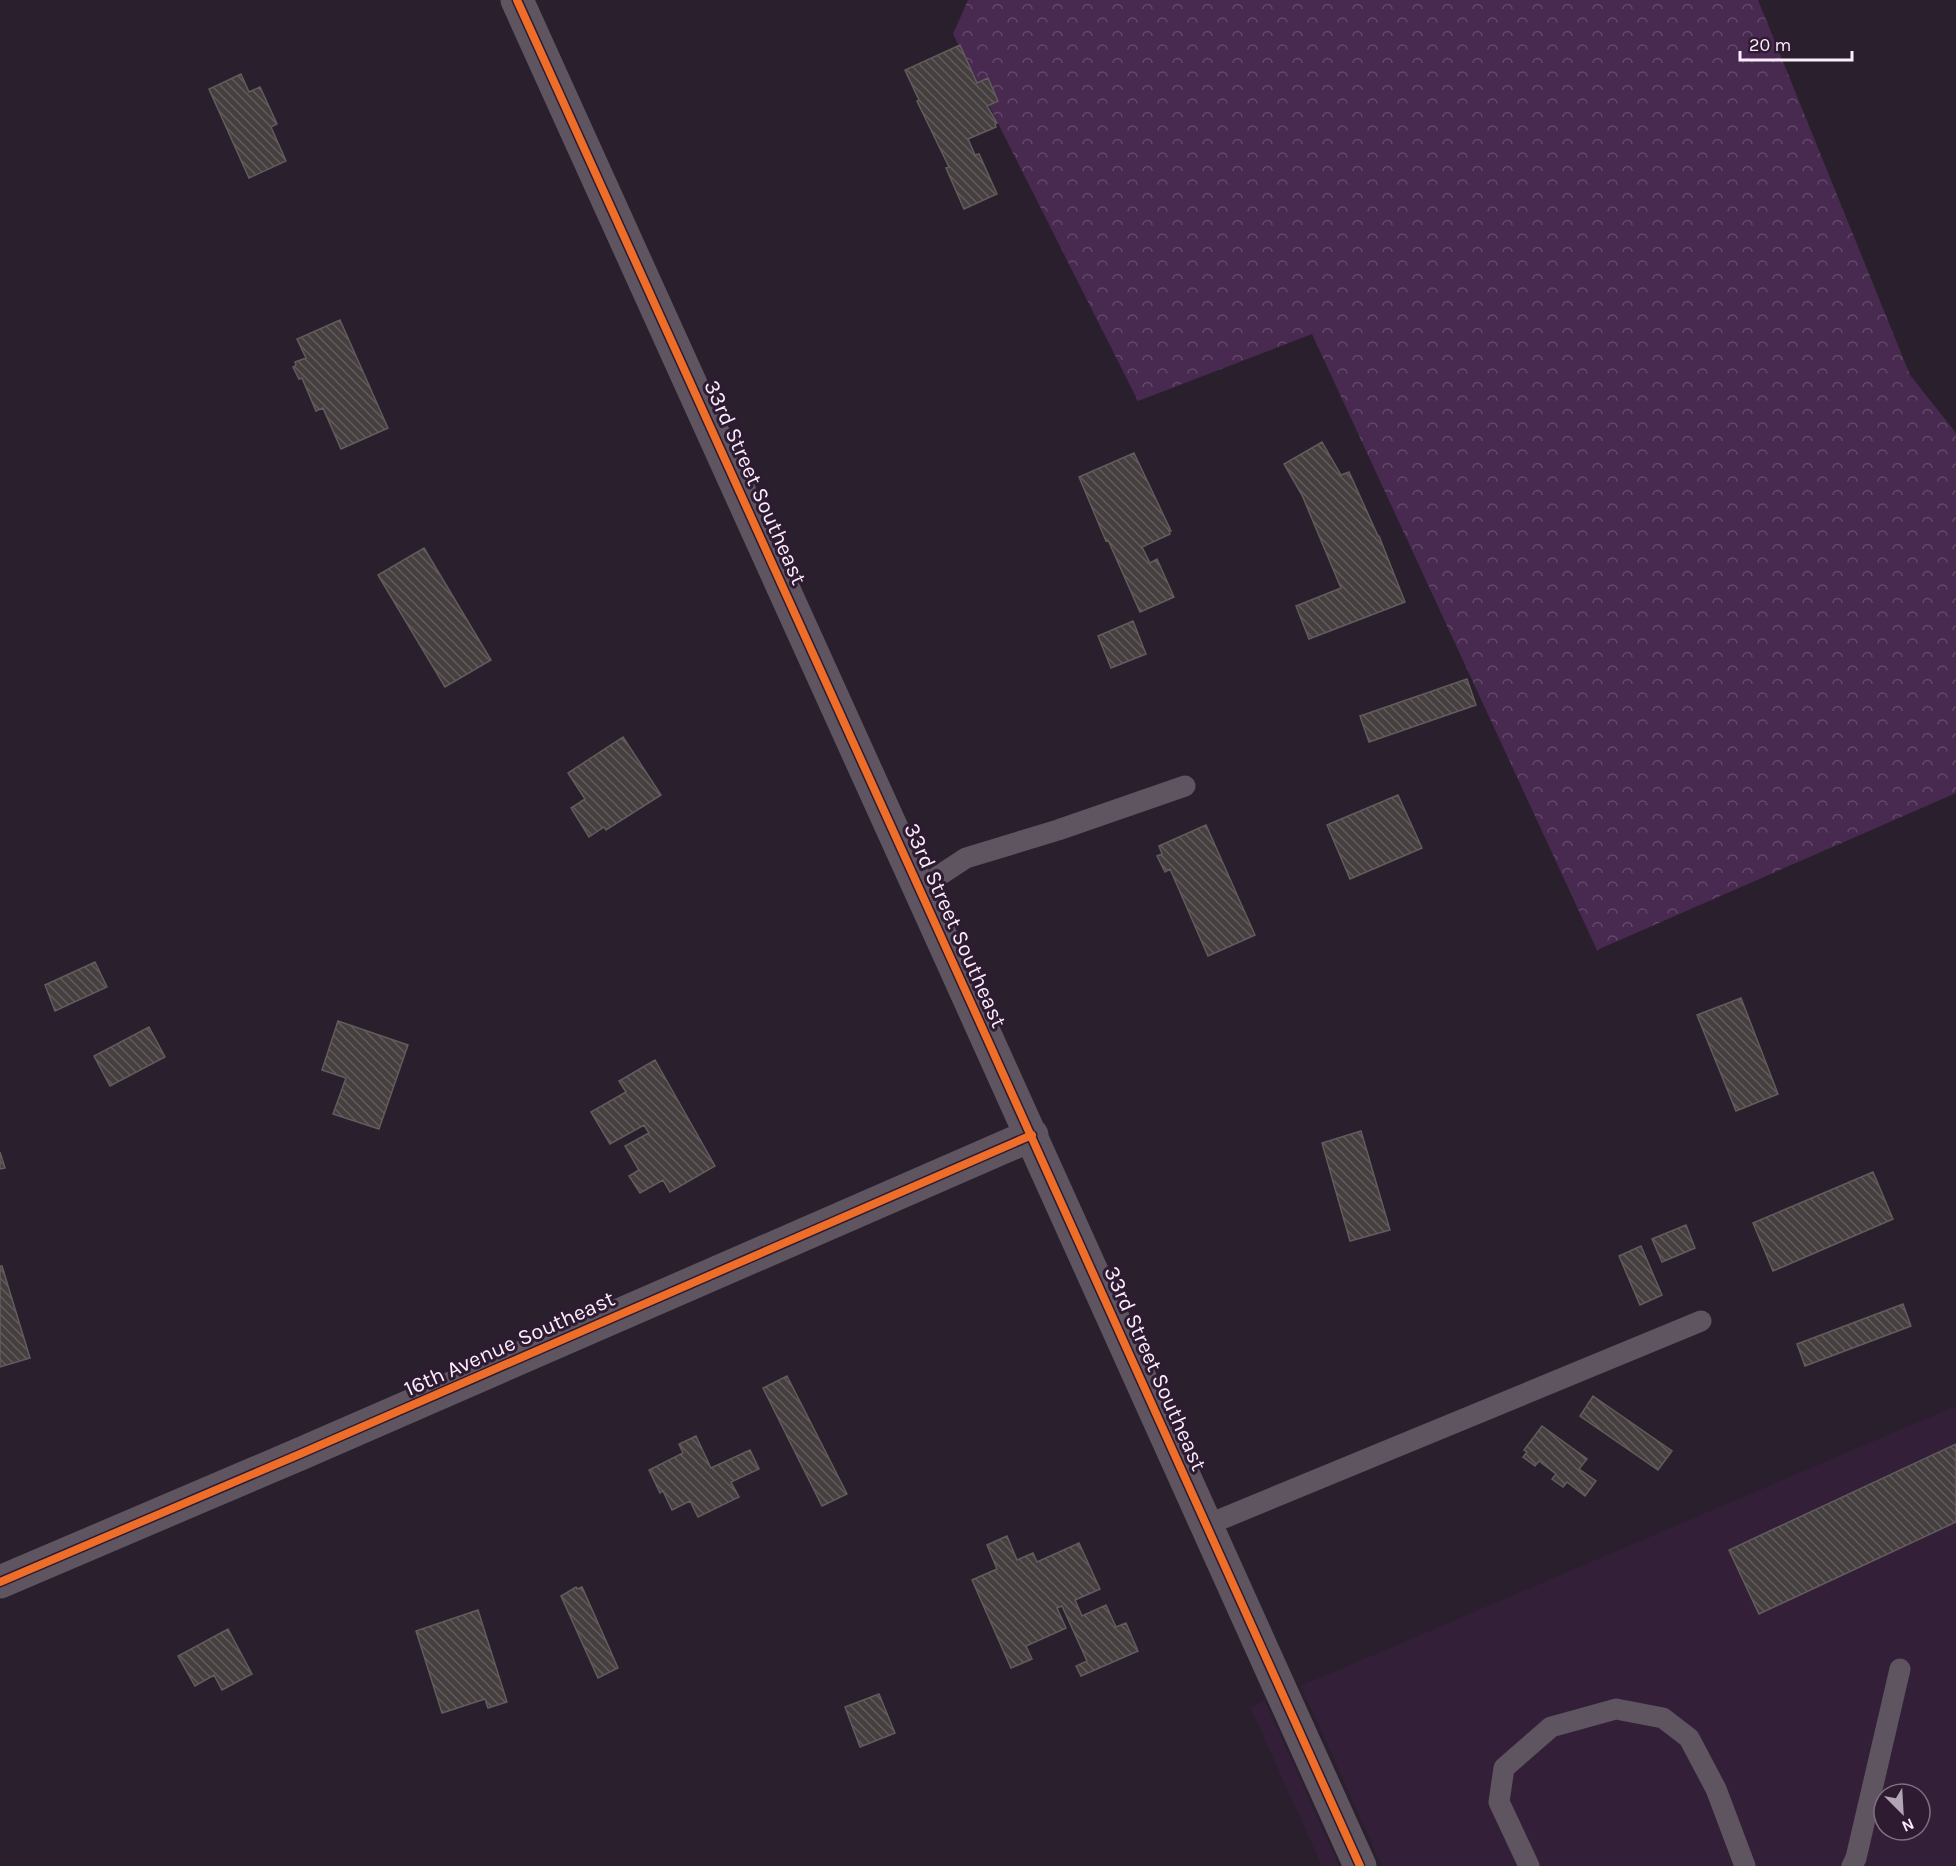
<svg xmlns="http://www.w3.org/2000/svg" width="1956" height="1866" viewBox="0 0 1956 1866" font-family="Karla,sans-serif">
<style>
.built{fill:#341f39;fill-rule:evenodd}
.forest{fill:url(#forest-crowns)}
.building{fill:url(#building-back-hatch);stroke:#635c5c;stroke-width:1.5}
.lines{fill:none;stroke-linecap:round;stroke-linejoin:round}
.service{stroke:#5e5560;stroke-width:21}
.minor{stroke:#5e5560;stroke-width:33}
.cycleway-casing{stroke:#2e1b32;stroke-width:11}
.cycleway{stroke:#ee6e29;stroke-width:8}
.labels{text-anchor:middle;stroke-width:6;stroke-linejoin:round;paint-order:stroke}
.street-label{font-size:22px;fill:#faedfd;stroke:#2e1b32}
</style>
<defs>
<pattern id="forest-crowns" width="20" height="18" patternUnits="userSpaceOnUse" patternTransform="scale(1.5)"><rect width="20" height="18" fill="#48294f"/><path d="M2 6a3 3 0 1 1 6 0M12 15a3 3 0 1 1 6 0" fill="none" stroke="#634869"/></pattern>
<pattern id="building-back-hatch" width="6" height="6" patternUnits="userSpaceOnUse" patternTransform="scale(1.5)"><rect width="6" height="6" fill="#463f40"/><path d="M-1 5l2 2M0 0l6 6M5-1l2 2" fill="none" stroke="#625b5c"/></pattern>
</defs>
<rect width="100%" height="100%" fill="#2a202d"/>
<path class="built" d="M 1956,1406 L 1956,1866 L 1382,1866 L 1301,1686 ZM 1884,1794 L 1920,1794 L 1920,1830 L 1884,1830 Z
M 1265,1701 L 1339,1866 L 1322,1866 L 1250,1707 Z"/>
<path class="forest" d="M 968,0 L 1758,0 L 1910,375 L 1956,433 L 1956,793 L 1597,950 L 1312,334 L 1138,401 L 953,34 Z"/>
<path class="building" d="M 960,45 L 977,83 L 988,78 L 998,101 L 987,106 L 997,123 L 995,124 L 996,127 L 968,139 L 975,155 L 979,154 L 997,194 L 964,209 L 946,168 L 949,167 L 917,101 L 919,100 L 905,70 Z
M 241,74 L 249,92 L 260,87 L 277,124 L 271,127 L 286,161 L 249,178 L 209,89 Z
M 340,320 L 388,428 L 341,449 L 323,408 L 316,411 L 302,378 L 299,379 L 293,367 L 296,365 L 295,362 L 306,358 L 297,339 Z
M 1322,442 L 1341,475 L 1349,472 L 1378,536 L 1379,536 L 1405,602 L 1309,639 L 1296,606 L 1341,588 L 1302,495 L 1284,464 Z
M 1134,453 L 1171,531 L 1169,531 L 1170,534 L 1142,547 L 1150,563 L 1157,559 L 1174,597 L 1140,612 L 1108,540 L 1106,541 L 1079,477 Z
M 424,548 L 491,660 L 445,687 L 378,575 Z
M 1133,621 L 1146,654 L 1111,668 L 1098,636 Z
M 1467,679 L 1476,705 L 1369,742 L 1360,716 Z
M 623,737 L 661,795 L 606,830 L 604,827 L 589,837 L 571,808 L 585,799 L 568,773 Z
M 1398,795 L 1422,848 L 1350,879 L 1327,825 Z
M 1206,825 L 1255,935 L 1208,956 L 1170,869 L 1165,872 L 1157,856 L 1162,854 L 1159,846 Z
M 95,962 L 107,987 L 55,1011 L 45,985 Z
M 1741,998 L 1778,1094 L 1736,1111 L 1697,1015 Z
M 338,1021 L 408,1045 L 379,1129 L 333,1114 L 346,1078 L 322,1070 Z
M 149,1027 L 165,1057 L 110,1086 L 94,1056 Z
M 655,1060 L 715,1166 L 670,1192 L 663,1180 L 640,1193 L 629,1176 L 639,1170 L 625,1146 L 649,1133 L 644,1125 L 610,1144 L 591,1112 L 626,1092 L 619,1081 Z
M 1361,1131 L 1390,1230 L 1350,1241 L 1322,1143 Z
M 0,1152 L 5,1168 L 0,1169 Z
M 1873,1172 L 1893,1219 L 1773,1271 L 1753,1223 Z
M 1686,1225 L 1695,1248 L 1662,1262 L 1652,1239 Z
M 1641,1246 L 1662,1295 L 1640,1305 L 1619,1256 Z
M 0,1266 L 2,1266 L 30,1358 L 0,1367 Z
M 1903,1304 L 1911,1326 L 1805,1366 L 1797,1344 Z
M 787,1376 L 847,1494 L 822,1506 L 763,1388 Z
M 1593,1396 L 1672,1451 L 1658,1470 L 1580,1416 Z
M 1542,1426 L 1587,1459 L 1579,1469 L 1596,1481 L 1585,1496 L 1567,1482 L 1563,1487 L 1552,1479 L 1556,1474 L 1539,1461 L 1535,1466 L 1523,1457 L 1527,1452 L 1524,1450 Z
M 696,1436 L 711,1468 L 750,1450 L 759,1469 L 731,1482 L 739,1497 L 698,1517 L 690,1501 L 672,1510 L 663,1491 L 660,1493 L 649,1470 L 683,1453 L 679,1444 Z
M 1956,1444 L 1956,1522 L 1759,1614 L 1729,1550 Z
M 1007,1536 L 1017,1560 L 1033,1553 L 1037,1562 L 1079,1543 L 1100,1589 L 1075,1600 L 1082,1616 L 1106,1605 L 1116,1627 L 1126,1623 L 1138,1651 L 1081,1676 L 1076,1666 L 1087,1661 L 1062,1606 L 1057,1608 L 1066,1628 L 1026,1646 L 1032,1659 L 1011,1668 L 972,1580 L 997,1569 L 987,1545 Z
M 576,1587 L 577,1589 L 582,1587 L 618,1668 L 598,1678 L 561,1596 Z
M 478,1610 L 507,1702 L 488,1708 L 485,1699 L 442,1713 L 416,1631 Z
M 228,1629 L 252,1674 L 222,1690 L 214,1675 L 195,1686 L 178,1656 Z
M 879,1694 L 895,1733 L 860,1747 L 845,1707 Z"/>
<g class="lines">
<path class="service" d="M 920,888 L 966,858 L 1058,830 L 1185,786
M 1207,1525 L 1701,1321
M 1529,1866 L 1499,1802 L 1504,1768 L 1551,1727 L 1616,1709 L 1663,1718 L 1689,1738 L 1716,1789 L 1745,1866
M 1852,1866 L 1856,1858 L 1900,1669"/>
<path class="minor" d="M 517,0 C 799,621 1080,1244 1360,1866
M 0,1582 L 300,1454 L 1032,1135"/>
<g class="cycleway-casing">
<path id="cycleway" d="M 517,0 C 799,621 1080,1244 1360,1866
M 0,1582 L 300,1454 L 1032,1135"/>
</g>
<use href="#cycleway" class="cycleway"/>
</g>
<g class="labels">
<g class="street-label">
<text transform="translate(756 482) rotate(66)" y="8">33rd Street Southeast</text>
<text transform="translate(956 925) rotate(66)" y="8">33rd Street Southeast</text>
<text transform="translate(509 1343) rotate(-24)" y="8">16th Avenue Southeast</text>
<text transform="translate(1156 1368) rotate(66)" y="8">33rd Street Southeast</text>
</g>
</g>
<g transform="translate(1902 1812) rotate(156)"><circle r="28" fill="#2e1b32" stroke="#806f83" stroke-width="1.5"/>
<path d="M0-4.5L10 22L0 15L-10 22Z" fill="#b1a5b4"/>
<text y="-9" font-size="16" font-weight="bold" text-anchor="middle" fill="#faedfd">N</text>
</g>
<path d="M1740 51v9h112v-9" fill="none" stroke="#faedfd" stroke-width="3"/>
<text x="1749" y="51" font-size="18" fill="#faedfd" stroke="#2e1b32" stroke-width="4.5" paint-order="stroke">20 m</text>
</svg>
